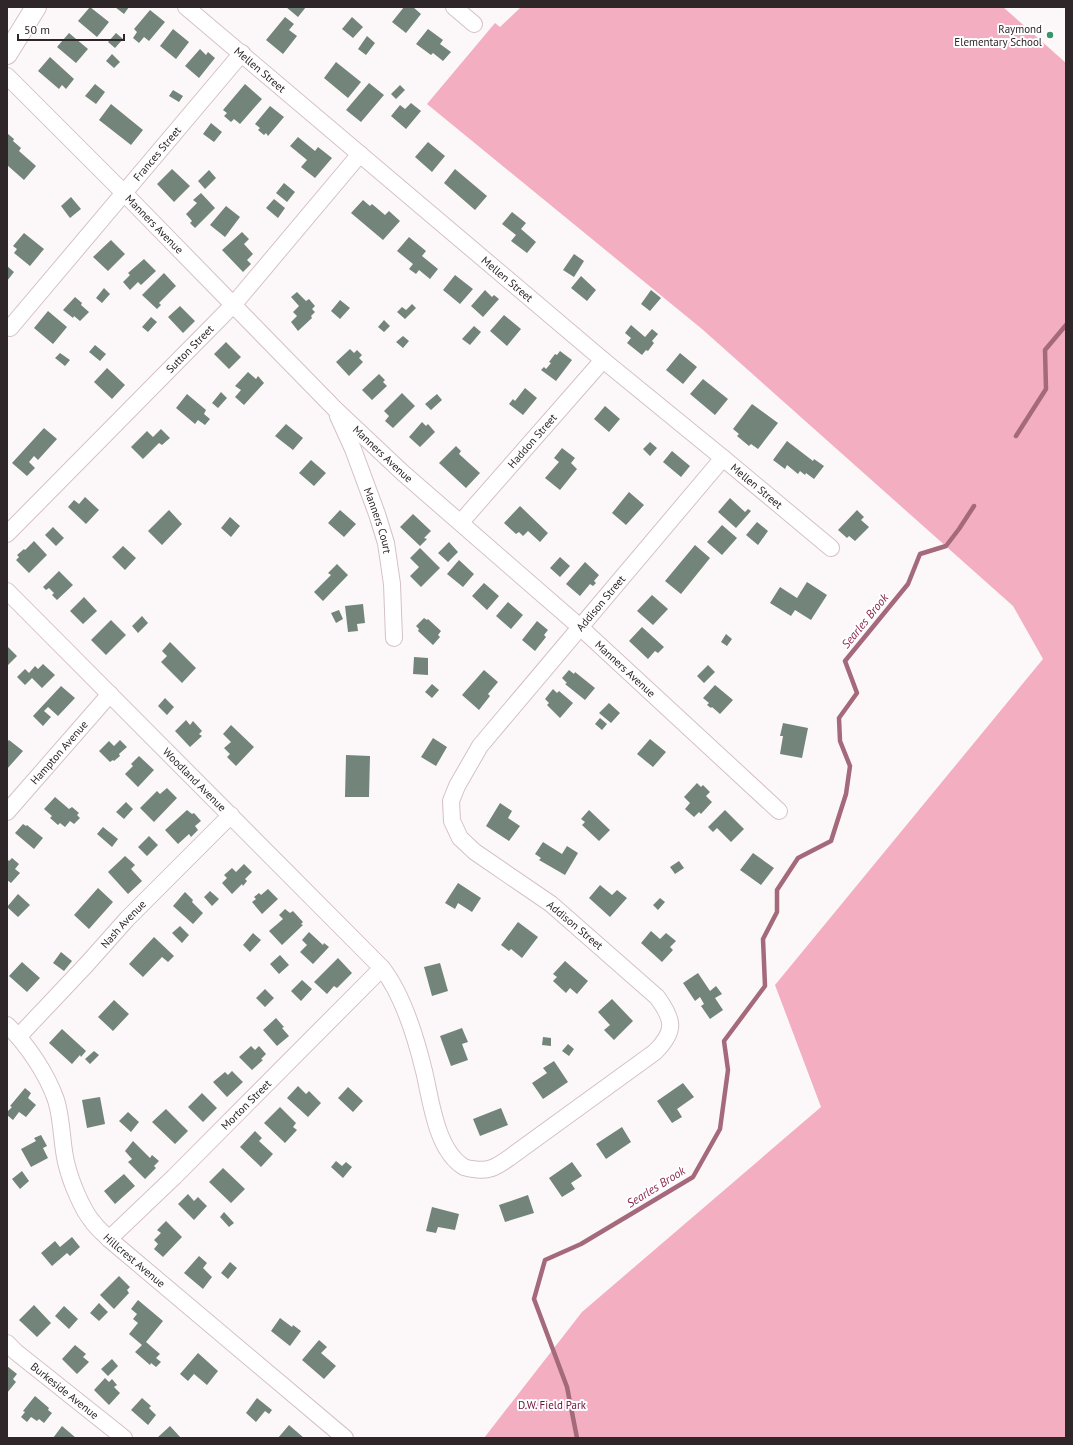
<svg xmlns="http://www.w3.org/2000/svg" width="1073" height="1445" viewBox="0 0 1073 1445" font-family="'PT Sans',sans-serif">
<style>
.green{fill:#f3aec2}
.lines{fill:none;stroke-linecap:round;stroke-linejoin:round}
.stream{stroke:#a46a7c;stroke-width:4.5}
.building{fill:#73847a}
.minor-casing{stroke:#d5c0c6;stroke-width:18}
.major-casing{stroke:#d5c0c6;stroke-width:22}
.minor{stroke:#fff;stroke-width:16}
.major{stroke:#fff;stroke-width:20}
.poi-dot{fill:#3b9469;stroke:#fff;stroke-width:1.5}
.labels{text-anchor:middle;stroke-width:4;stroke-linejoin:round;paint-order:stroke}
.poi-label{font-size:11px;fill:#2e2628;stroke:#fff;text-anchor:end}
.street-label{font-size:11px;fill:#2e2628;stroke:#fff}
.park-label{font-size:11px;fill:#6e0e39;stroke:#fff}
.water-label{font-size:12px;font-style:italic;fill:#8a2c50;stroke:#fff}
</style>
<rect width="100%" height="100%" fill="#fcf8f9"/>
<path class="green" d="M 521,7 L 1003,7 L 1066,63 L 1066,1438 L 484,1438 L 582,1312 L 821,1107 L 775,985 L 1043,659 L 1013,606 L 702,329 L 427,104 L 495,23 L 500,27 Z"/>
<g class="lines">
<path class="stream" d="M 1016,436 L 1046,389 L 1045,350 L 1066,325
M 577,1438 L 567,1387 L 534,1299 L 545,1260 L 581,1244 L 693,1177 L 720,1129 L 728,1070 L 724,1041 L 765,986 L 763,939 L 777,912 L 777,890 L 798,858 L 831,841 L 846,794 L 850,766 L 840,741 L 839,718 L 857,693 L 845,661 L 908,584 L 920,554 L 946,546 L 959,529 L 974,506"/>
</g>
<path class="building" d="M 90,7 L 109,22 L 97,37 L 78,21 Z
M 115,7 L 129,7 L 124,14 Z
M 286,7 L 306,7 L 298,17 Z
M 404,7 L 413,7 L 421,14 L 406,33 L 392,22 Z
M 150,10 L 165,22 L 149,41 L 144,37 L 139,43 L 133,38 L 137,32 L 134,29 Z
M 285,17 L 294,24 L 289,30 L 297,36 L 283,54 L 266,40 Z
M 352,17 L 363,27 L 353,38 L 342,29 Z
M 173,29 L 189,42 L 176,59 L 160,46 Z
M 428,29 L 443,40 L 440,44 L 451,52 L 443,61 L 433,53 L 431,55 L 416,44 Z
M 69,33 L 88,49 L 76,63 L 57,47 Z
M 116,33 L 123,39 L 115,48 L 108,42 Z
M 367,36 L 375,43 L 366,55 L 358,49 Z
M 200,49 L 206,55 L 208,52 L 215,58 L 199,78 L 185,66 Z
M 112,54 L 120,62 L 114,68 L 106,61 Z
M 50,57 L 74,79 L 66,89 L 62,85 L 59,89 L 38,71 Z
M 336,62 L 361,82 L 348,98 L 324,78 Z
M 369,83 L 384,95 L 361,122 L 346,110 Z
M 95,84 L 105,92 L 96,104 L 85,96 Z
M 245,84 L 262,99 L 240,124 L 234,119 L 231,122 L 224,116 L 227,113 L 223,110 Z
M 400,85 L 405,90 L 396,99 L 391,94 Z
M 173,90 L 183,96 L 179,102 L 169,96 Z
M 411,103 L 421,111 L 406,129 L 391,116 L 400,105 L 405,109 Z
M 111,104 L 143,130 L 131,145 L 99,120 Z
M 270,106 L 284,117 L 268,136 L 266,133 L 264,135 L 258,130 L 260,128 L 255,124 Z
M 211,123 L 222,132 L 214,142 L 203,134 Z
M 8,134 L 14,139 L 13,141 L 21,148 L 19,151 L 36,166 L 24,180 L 7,165 L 7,136 Z
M 298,137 L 315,151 L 318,147 L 332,158 L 315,178 L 301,167 L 307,160 L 290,146 Z
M 428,142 L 445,156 L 432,172 L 415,157 Z
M 172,169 L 190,186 L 174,202 L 157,184 Z
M 455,169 L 487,196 L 475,210 L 444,183 Z
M 209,170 L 216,178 L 205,189 L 198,181 Z
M 284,183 L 295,192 L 287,202 L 276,193 Z
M 201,193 L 215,208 L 195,228 L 190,223 L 192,221 L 186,214 L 197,203 L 193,200 Z
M 71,197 L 81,209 L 70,218 L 61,206 Z
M 274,199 L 285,208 L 278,218 L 266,208 Z
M 363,200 L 370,206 L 372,204 L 385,215 L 389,211 L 400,221 L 383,240 L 351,213 Z
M 226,206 L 240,217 L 225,237 L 210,225 Z
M 512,212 L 526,223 L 521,229 L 536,242 L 527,253 L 511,241 L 516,235 L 502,224 Z
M 242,232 L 249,239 L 244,244 L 253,254 L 247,260 L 251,264 L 243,272 L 222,250 Z
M 24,233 L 44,249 L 30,266 L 14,253 L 17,249 L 13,246 Z
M 409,237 L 426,251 L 422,256 L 438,269 L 430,279 L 419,270 L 416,274 L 409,269 L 413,264 L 397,251 Z
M 111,240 L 125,254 L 108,271 L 93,257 Z
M 574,254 L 584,261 L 574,277 L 563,270 Z
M 144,259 L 156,271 L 141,285 L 138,282 L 130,290 L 123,282 L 130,275 L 128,273 Z
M 7,266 L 14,272 L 7,281 Z
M 164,273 L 176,286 L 159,303 L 161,305 L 157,309 L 142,295 Z
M 455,275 L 473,289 L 460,304 L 443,290 Z
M 581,276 L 596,290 L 587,301 L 571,288 Z
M 104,288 L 110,294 L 102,303 L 96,298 Z
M 485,290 L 492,297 L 494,295 L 499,299 L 483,317 L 471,306 Z
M 651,290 L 661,298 L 650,311 L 641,304 Z
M 297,292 L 306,301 L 309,299 L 315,306 L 312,309 L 315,312 L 311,316 L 312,318 L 298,331 L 291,322 L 297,316 L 293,312 L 299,306 L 291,297 Z
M 75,297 L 82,303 L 81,305 L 89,312 L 80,321 L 74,316 L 73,318 L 63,310 Z
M 340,300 L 350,308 L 340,319 L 331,311 Z
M 412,304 L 416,308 L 405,319 L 397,312 L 402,307 L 406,310 Z
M 180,306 L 195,321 L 183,333 L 168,317 Z
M 48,311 L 67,327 L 53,344 L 34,328 Z
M 504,315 L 521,329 L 507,346 L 490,331 Z
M 151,317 L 157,322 L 148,332 L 142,327 Z
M 384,320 L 390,326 L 384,332 L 378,327 Z
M 631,325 L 645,337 L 652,329 L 658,334 L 652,341 L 654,343 L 648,351 L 646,350 L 642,355 L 627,343 L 631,338 L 625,333 Z
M 474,326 L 481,332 L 470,345 L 462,339 Z
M 403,336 L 409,341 L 403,348 L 396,342 Z
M 226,342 L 241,357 L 229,369 L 214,354 Z
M 95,345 L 106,354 L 100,361 L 89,352 Z
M 350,349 L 354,353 L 357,350 L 362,355 L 359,358 L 363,362 L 349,376 L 336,362 Z
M 560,351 L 572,360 L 556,381 L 541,370 L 544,367 L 546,369 L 551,363 L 549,362 L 555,354 L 557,355 Z
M 60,353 L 70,360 L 65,366 L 55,358 Z
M 680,353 L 697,367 L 683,384 L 666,370 Z
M 107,368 L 125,385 L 112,399 L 94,382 Z
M 248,372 L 256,379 L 258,376 L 264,383 L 244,405 L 235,397 L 241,390 L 235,386 Z
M 379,374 L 385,380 L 383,382 L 387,386 L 372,400 L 362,390 Z
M 703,379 L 728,399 L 715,415 L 690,394 Z
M 525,388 L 537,398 L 523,415 L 509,404 L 513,399 L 515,401 Z
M 221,392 L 227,398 L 218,408 L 212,403 Z
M 402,393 L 415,406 L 393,428 L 385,421 L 389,416 L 384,411 Z
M 187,394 L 206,410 L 204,414 L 210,419 L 205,425 L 198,420 L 195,424 L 176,408 Z
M 437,394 L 442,400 L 431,410 L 425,404 Z
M 752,404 L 778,423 L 758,449 L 751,444 L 749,446 L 737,436 L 739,434 L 733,429 Z
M 605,406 L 620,419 L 609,432 L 594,419 Z
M 422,422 L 426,426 L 428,424 L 435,432 L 420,447 L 409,437 Z
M 286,424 L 303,438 L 293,450 L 275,436 Z
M 44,428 L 57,439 L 38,460 L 34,456 L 29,462 L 35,468 L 27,476 L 12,463 Z
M 161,429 L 170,438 L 162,445 L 159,443 L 143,459 L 131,447 L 147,431 L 153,437 Z
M 787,441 L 813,461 L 814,459 L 824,466 L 814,479 L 806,473 L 805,475 L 800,471 L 798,474 L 787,465 L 785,469 L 773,460 Z
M 650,442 L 657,448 L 650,456 L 643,449 Z
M 456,446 L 461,451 L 459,454 L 480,473 L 466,488 L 439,463 Z
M 562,448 L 575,458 L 571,463 L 577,469 L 560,490 L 545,478 L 559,462 L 554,458 Z
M 672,451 L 690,466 L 681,477 L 663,462 Z
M 311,460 L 326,473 L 314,486 L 299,473 Z
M 629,492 L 644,505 L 626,525 L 612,513 Z
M 85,497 L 99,510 L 86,524 L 68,507 L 74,500 L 79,504 Z
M 730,498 L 745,512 L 748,509 L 751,511 L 736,528 L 718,512 Z
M 520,506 L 548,533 L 540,542 L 528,531 L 523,536 L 519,532 L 516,534 L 504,523 Z
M 169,510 L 182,524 L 162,545 L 148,531 Z
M 340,510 L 356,524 L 344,537 L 328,523 Z
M 857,510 L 864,517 L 861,520 L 869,527 L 855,541 L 849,536 L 847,538 L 838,530 Z
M 413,514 L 431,531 L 424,538 L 427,539 L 420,546 L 400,527 Z
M 230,517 L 240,526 L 231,537 L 221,528 Z
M 757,522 L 768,531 L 758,545 L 746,535 Z
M 722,525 L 737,538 L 722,555 L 707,542 Z
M 53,527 L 64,538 L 56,546 L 45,535 Z
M 34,541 L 47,555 L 29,573 L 16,560 L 19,557 L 17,555 L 24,549 L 25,550 Z
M 449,542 L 458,552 L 448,562 L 438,553 Z
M 695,545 L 710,558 L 681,594 L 665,581 Z
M 123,546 L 136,558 L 125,570 L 112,557 Z
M 420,548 L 440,568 L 421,587 L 410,576 L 419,567 L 410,558 Z
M 560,557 L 570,566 L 560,577 L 550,568 Z
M 459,560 L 474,574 L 463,587 L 447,574 Z
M 585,562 L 599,575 L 594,581 L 596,583 L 593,586 L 590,584 L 580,596 L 566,584 Z
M 337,564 L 348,575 L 323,601 L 314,592 L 331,575 L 328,573 Z
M 59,571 L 73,585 L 57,600 L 52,595 L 54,593 L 49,588 L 46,590 L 43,587 Z
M 807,582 L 827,595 L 811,620 L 795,610 L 791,616 L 770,603 L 780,587 L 797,598 Z
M 484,583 L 499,596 L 487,610 L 472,596 Z
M 652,595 L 668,609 L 653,625 L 637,611 Z
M 84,597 L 97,611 L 83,624 L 70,611 Z
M 508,602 L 523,615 L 511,629 L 496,616 Z
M 363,604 L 365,623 L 357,624 L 358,631 L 348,632 L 345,606 Z
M 339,610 L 343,619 L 336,623 L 331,613 Z
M 142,616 L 148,623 L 138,633 L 132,626 Z
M 424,618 L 427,620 L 428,619 L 441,631 L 438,635 L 440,637 L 433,645 L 418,631 L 419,629 L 416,626 Z
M 111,620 L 126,635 L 106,655 L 91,640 Z
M 537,621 L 548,630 L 544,635 L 546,637 L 535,651 L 522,640 Z
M 642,627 L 664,647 L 658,653 L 655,651 L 648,659 L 629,641 Z
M 726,634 L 732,639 L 727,646 L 721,642 Z
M 170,642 L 196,668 L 182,683 L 161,662 L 167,656 L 162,651 Z
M 7,646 L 17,656 L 7,666 Z
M 414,657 L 428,658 L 428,675 L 413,674 Z
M 43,664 L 55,675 L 42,688 L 32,678 L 25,685 L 17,677 L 25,669 L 29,673 L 35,666 L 38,669 Z
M 708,665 L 715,672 L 704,683 L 697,676 Z
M 484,670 L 498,682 L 488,694 L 490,696 L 479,710 L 462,695 Z
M 569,670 L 574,674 L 575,672 L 595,688 L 585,700 L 565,684 L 567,683 L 562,678 Z
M 432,684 L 439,690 L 432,698 L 425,692 Z
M 715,685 L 733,700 L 720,714 L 712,707 L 711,708 L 707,705 L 709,703 L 703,698 Z
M 61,686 L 75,698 L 58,716 L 48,707 L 44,711 L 51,717 L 43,726 L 33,716 Z
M 553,689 L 557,693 L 559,691 L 573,703 L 560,718 L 547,705 L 549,703 L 545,699 Z
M 165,698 L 174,707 L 167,715 L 158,706 Z
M 609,703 L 620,713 L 611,723 L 599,713 Z
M 600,718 L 607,724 L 602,730 L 595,724 Z
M 186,720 L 190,725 L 193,721 L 202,731 L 199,734 L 202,736 L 190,747 L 175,731 Z
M 783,723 L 808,728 L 802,758 L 780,754 L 783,736 L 780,736 Z
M 231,725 L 254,747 L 236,766 L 227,757 L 230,754 L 224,748 L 231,742 L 223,734 Z
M 433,738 L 447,747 L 436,766 L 421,757 Z
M 650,739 L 666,752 L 653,767 L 637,754 Z
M 9,740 L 23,751 L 7,769 L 7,742 Z
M 120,740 L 127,747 L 119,754 L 120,756 L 114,761 L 113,760 L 110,762 L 99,751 L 109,741 L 114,746 Z
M 346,755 L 370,756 L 369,797 L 345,797 Z
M 139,756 L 154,770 L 138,787 L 125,774 L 133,766 L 131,764 Z
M 697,783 L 701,787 L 703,785 L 710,792 L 706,796 L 712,802 L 701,814 L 699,812 L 694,817 L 685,809 L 690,803 L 684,797 Z
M 167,788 L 177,798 L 154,822 L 140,808 L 157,791 L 160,794 Z
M 55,797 L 69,809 L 72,807 L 79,813 L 77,815 L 80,818 L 74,824 L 70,821 L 65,827 L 60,823 L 58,825 L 50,818 L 52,816 L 44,809 Z
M 126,802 L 133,809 L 124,819 L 116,812 Z
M 500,803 L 512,811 L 508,818 L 520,826 L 509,841 L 486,826 Z
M 187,810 L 192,814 L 194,813 L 201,821 L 195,826 L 198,830 L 191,837 L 189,834 L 178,844 L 165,830 Z
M 589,810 L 610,830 L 599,841 L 582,825 L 585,822 L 581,819 Z
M 725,810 L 744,829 L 731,842 L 717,828 L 713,832 L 708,827 Z
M 23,824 L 26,826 L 27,825 L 43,838 L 34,849 L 15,833 Z
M 103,827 L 118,839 L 112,847 L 97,834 Z
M 149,836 L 158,845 L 147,856 L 138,847 Z
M 543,842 L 562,854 L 567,846 L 578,853 L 565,875 L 539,860 L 541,858 L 535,854 Z
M 753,853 L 774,868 L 761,885 L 740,870 Z
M 125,856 L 135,865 L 131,869 L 142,881 L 128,894 L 108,872 Z
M 12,858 L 19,864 L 15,869 L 20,873 L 11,883 L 7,880 L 7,859 L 9,861 Z
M 679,861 L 684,868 L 675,874 L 670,867 Z
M 244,864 L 252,872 L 245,879 L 247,881 L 243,886 L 242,884 L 232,894 L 222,883 L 227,878 L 224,875 L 232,868 L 236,872 Z
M 458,883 L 481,898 L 472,912 L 458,903 L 455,909 L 445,903 Z
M 600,885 L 612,895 L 617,890 L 627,898 L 610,917 L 589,898 Z
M 98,888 L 113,902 L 89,929 L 74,915 Z
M 268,889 L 278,899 L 262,914 L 252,902 L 256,899 L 254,897 L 259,893 L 261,895 Z
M 210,891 L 219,899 L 212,906 L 204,897 Z
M 185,892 L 193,900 L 192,902 L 203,913 L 193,924 L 173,906 Z
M 18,894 L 30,905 L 18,917 L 7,907 Z
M 660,898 L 665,902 L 658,910 L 653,905 Z
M 285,909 L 290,913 L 293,911 L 303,922 L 301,924 L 303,925 L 282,945 L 269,931 L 283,919 L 279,915 Z
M 518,922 L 538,937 L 522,958 L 511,949 L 509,951 L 501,945 Z
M 180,926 L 189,935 L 182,943 L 172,933 Z
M 651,931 L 660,939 L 666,933 L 676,941 L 670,947 L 673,950 L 662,962 L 641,943 Z
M 309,932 L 323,945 L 324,943 L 329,947 L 313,964 L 300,952 L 307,945 L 302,940 Z
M 253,933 L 261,940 L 250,952 L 243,945 Z
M 154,937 L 174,956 L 168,962 L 162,957 L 143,977 L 129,964 Z
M 61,952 L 72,961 L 64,971 L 53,963 Z
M 280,955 L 289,965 L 279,974 L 270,964 Z
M 338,958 L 352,973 L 337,988 L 334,986 L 327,994 L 314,982 Z
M 565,961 L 588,981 L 577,994 L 570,988 L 566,993 L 553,981 L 557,977 L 553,974 Z
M 22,962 L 40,978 L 27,992 L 9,976 Z
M 440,963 L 448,991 L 432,996 L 424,967 Z
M 698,973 L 710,991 L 716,986 L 722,994 L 715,998 L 723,1010 L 710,1019 L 701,1006 L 704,1004 L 700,997 L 695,1001 L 683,983 Z
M 302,980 L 312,989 L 301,1001 L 291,991 Z
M 265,989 L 274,998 L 265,1007 L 256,998 Z
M 612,999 L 633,1021 L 614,1040 L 604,1030 L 610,1025 L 598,1012 Z
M 114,1000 L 129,1014 L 113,1031 L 98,1017 Z
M 276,1018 L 284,1027 L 282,1028 L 289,1036 L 277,1046 L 263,1030 Z
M 462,1028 L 468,1042 L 462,1044 L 468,1060 L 451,1066 L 440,1036 Z
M 62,1029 L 86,1051 L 81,1057 L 80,1055 L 72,1064 L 49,1043 Z
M 543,1037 L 551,1038 L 551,1046 L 542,1045 Z
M 568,1044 L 574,1049 L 569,1056 L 562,1051 Z
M 251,1046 L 255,1050 L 259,1046 L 266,1054 L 261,1059 L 263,1060 L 252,1070 L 239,1057 Z
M 94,1051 L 99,1055 L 90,1064 L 85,1059 Z
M 554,1061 L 568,1082 L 543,1099 L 532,1083 L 547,1073 L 543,1068 Z
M 232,1071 L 243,1082 L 227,1097 L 213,1082 L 225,1072 L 228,1075 Z
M 683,1083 L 694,1097 L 677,1109 L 682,1117 L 672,1123 L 657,1101 Z
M 298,1086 L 306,1094 L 309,1091 L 321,1103 L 308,1117 L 287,1098 Z
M 348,1087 L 363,1101 L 353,1112 L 338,1098 Z
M 25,1088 L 31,1093 L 28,1098 L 36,1105 L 26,1117 L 19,1112 L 13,1120 L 7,1115 L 7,1112 L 12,1107 L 10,1106 Z
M 202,1093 L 217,1108 L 203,1122 L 188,1107 Z
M 100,1097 L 105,1124 L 87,1128 L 82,1100 Z
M 280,1107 L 296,1123 L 293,1127 L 297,1130 L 285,1143 L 264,1123 Z
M 501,1108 L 508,1125 L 480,1136 L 473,1119 Z
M 166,1109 L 188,1131 L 175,1144 L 152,1122 Z
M 128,1112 L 139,1122 L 131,1132 L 119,1121 Z
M 622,1127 L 631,1142 L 606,1159 L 596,1144 Z
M 255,1131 L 262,1138 L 259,1141 L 273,1154 L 261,1167 L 240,1147 Z
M 41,1135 L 47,1146 L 43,1148 L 48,1158 L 31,1167 L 21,1149 L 36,1141 L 34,1138 Z
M 133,1141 L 150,1158 L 152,1155 L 159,1161 L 154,1166 L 156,1168 L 145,1179 L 128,1162 L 132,1159 L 125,1151 Z
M 336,1161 L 342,1166 L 346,1162 L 352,1167 L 343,1178 L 331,1167 Z
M 572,1162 L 582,1176 L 571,1183 L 575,1189 L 562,1197 L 549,1178 Z
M 223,1168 L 245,1189 L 231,1203 L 209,1182 Z
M 22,1171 L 29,1181 L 20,1189 L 12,1179 Z
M 124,1174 L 135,1186 L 115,1204 L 104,1191 Z
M 188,1194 L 194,1201 L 198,1197 L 207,1206 L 194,1220 L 178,1204 Z
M 528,1195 L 534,1213 L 505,1222 L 499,1205 Z
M 432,1207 L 459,1214 L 455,1230 L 438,1227 L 436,1233 L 426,1231 Z
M 224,1212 L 234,1223 L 229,1227 L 220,1217 Z
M 166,1221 L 182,1237 L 163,1257 L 154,1249 L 158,1244 L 154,1240 L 161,1233 L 157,1230 Z
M 72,1237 L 80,1247 L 70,1256 L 67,1253 L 52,1266 L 41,1253 L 55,1241 L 60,1247 Z
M 199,1256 L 207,1263 L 203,1268 L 212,1277 L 203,1289 L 184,1273 Z
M 230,1262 L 237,1268 L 228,1279 L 221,1273 Z
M 119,1276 L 130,1287 L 127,1290 L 129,1293 L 114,1309 L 100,1295 Z
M 138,1300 L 163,1321 L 146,1342 L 160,1354 L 156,1358 L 161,1362 L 156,1367 L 151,1363 L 150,1365 L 135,1352 L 142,1345 L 129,1334 L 138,1323 L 133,1319 L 137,1314 L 131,1309 Z
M 99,1303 L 108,1312 L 99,1321 L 90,1313 Z
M 34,1305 L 51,1323 L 37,1337 L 19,1320 Z
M 64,1306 L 78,1319 L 69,1329 L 55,1316 Z
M 280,1318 L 292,1327 L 293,1325 L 301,1331 L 290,1346 L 271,1331 Z
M 319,1340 L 327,1347 L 321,1353 L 336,1366 L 324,1379 L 302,1360 Z
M 75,1345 L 86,1354 L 83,1357 L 89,1362 L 77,1374 L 62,1359 Z
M 198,1353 L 218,1371 L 207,1385 L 194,1374 L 188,1381 L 180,1374 Z
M 112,1359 L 118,1366 L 108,1376 L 101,1369 Z
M 7,1366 L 17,1374 L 13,1379 L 16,1382 L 7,1393 Z
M 105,1378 L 109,1382 L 112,1379 L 117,1385 L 114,1387 L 120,1393 L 109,1405 L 94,1390 Z
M 35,1396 L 49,1408 L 48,1410 L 52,1413 L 44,1423 L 39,1419 L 37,1421 L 31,1417 L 27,1422 L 21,1417 L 25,1412 L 23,1411 Z
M 142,1398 L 151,1406 L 149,1408 L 156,1415 L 148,1425 L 131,1410 Z
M 257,1398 L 272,1410 L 269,1414 L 265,1411 L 256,1422 L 246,1413 Z
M 289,1425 L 304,1438 L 278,1438 Z
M 62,1426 L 76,1438 L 53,1438 Z
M 170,1426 L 181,1438 L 157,1438 Z"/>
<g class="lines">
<g class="minor-casing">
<g id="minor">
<path id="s1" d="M 186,7 L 603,360 L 723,458 L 831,548"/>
<path d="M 454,7 L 474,24"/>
<path id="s2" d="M 7,76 L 124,193 L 335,409 L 403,473 L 580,627 L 779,811"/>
<path id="s3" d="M 10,328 L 242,53"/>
<path id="s4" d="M 338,416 L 353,449 L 377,514 L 386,543 L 392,584 L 394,638"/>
<path id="s5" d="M 461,522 L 603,360"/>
<path id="s6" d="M 7,534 L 234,304 L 360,154"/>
<path id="s7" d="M 7,591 L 382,968 C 403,995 416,1038 424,1071 C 431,1100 436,1150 464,1167 C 467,1168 470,1169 473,1169 C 489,1172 496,1167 509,1158 L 655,1052 C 676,1031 674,1020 657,997 L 551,904 L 475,852 L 460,838 L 452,821 L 451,801 L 457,786 L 480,746 L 723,458"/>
<path id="s8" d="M 7,812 L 110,694"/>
<path id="s9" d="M 7,1025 C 27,1044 47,1074 56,1100 C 63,1122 61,1145 67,1166 C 71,1182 82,1209 92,1221 C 97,1228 103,1233 109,1239 L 345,1438"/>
<path id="s10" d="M 19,1036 L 87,964 L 127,919 L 231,815"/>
<path id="s11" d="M 109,1239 L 174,1177 L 382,968"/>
<path id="s12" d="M 7,1343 L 16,1352 L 124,1438"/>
</g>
</g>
<g class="major-casing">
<path id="major" d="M 7,54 L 36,7"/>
</g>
<use href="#minor" class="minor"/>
<use href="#major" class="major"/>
</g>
<circle class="poi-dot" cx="1050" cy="35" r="4"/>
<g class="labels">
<g class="poi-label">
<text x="1042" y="33">Raymond<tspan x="1042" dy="13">Elementary School</tspan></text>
</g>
<g class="street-label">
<text dy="4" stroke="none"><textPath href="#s1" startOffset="97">Mellen Street</textPath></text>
<text dy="4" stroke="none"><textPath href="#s3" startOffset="228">Frances Street</textPath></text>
<text dy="4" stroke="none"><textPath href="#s2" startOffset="209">Manners Avenue</textPath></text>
<text dy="4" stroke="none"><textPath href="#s1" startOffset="421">Mellen Street</textPath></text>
<text dy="4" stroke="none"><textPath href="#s6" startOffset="260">Sutton Street</textPath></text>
<text dy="4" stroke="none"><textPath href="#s5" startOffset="108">Haddon Street</textPath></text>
<text dy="4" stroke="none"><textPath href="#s2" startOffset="533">Manners Avenue</textPath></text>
<text dy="4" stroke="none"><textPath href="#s1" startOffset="745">Mellen Street</textPath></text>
<text dy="4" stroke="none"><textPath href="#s4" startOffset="112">Manners Court</textPath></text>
<text dy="4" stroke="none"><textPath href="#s7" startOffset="1584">Addison Street</textPath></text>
<text dy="4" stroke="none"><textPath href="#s2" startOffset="857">Manners Avenue</textPath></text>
<text dy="4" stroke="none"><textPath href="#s8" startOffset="79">Hampton Avenue</textPath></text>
<text dy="4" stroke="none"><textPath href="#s7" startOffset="266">Woodland Avenue</textPath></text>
<text dy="4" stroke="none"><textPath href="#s10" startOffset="153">Nash Avenue</textPath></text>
<text transform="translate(575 925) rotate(40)" y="4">Addison Street</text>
<text dy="4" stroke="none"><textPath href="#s11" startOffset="192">Morton Street</textPath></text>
<text dy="4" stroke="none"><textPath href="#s9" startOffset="276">Hillcrest Avenue</textPath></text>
<text dy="4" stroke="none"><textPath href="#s12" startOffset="75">Burkeside Avenue</textPath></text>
</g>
<g class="park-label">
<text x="552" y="1409">D.W. Field Park</text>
</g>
<g class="water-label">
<text transform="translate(865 621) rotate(-51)" y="4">Searles Brook</text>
<text transform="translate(656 1187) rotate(-32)" y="4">Searles Brook</text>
</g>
</g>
<rect width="1073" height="1445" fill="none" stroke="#2e2628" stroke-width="16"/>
<path d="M18 34v6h106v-6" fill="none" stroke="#2e2628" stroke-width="2"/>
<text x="24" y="34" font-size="12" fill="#2e2628" stroke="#ffffff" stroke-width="3" paint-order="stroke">50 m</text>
</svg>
